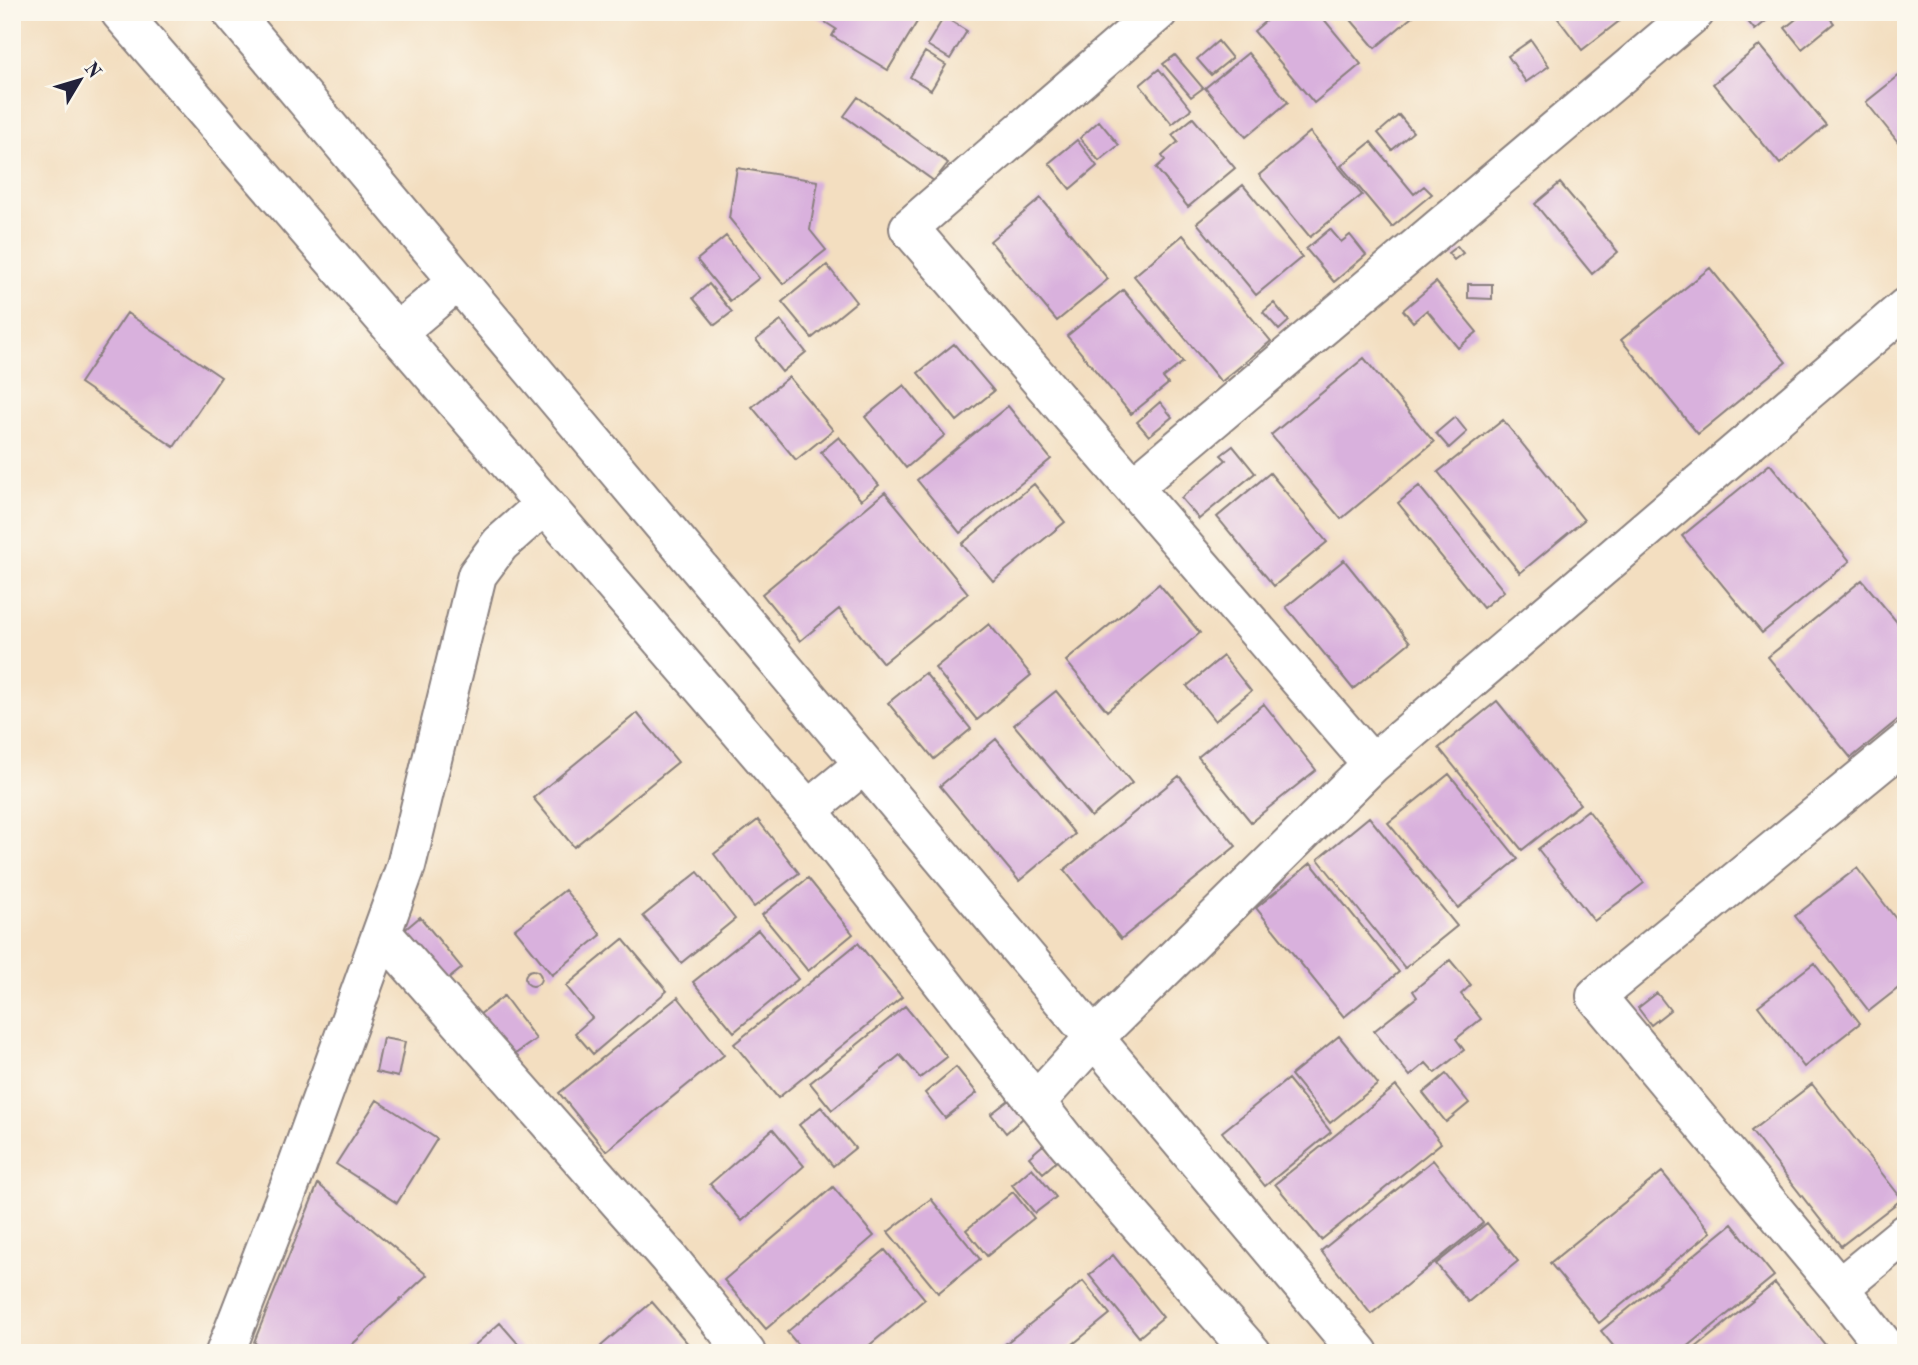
<svg xmlns="http://www.w3.org/2000/svg" width="1918" height="1365" viewBox="0 0 1918 1365" font-family="'Old Standard TT',serif">
<style>
.building{fill:#d9b1dd}
.lines{fill:none;stroke-linecap:round;stroke-linejoin:round}
.minor-casing{stroke:#8a807e;stroke-width:42}
.minor{stroke:#fff;stroke-width:38}
</style>
<rect width="100%" height="100%" fill="#fbf7ec"/>
<filter id="ink" filterUnits="userSpaceOnUse"><feTurbulence type="fractalNoise" baseFrequency=".0143" numOctaves="2"/><feDisplacementMap in="SourceGraphic" scale="14" xChannelSelector="R" yChannelSelector="G"/><feConvolveMatrix kernelMatrix="1 2 1 2 8 2 1 2 1" color-interpolation-filters="sRGB"/></filter>
<filter id="wash" filterUnits="userSpaceOnUse"><feTurbulence type="fractalNoise" baseFrequency=".00686" numOctaves="4" result="noise"/><feDisplacementMap in="SourceGraphic" scale="28" xChannelSelector="R" yChannelSelector="G"/><feGaussianBlur stdDeviation="1.57" result="paint"/><feColorMatrix in="noise" values="0 0 0 0 0 0 0 0 0 0 0 0 0 0 0 0 0 1.4 0 .05"/><feComposite in="paint" operator="in"/></filter>
<g filter="url(#wash)">
<rect width="100%" height="100%" fill="#f3dec0"/>
<g id="blocks">
<path class="building" d="M 809,12 L 923,12 L 888,70 L 832,36 L 836,29 Z
M 1276,12 L 1318,12 L 1361,64 L 1314,103 L 1254,31 Z
M 1348,12 L 1418,12 L 1375,48 L 1346,14 Z
M 1553,12 L 1631,12 L 1582,50 Z
M 1740,12 L 1777,12 L 1755,30 Z
M 1805,12 L 1825,12 L 1834,23 L 1802,49 L 1785,28 Z
M 944,17 L 967,31 L 950,59 L 927,45 Z
M 1531,40 L 1549,66 L 1526,82 L 1508,56 Z
M 1218,41 L 1232,58 L 1211,75 L 1197,59 Z
M 1760,45 L 1826,125 L 1780,164 L 1713,84 Z
M 925,52 L 946,65 L 931,90 L 910,77 Z
M 1248,53 L 1288,102 L 1246,137 L 1205,88 Z
M 1175,55 L 1203,88 L 1191,97 L 1163,64 Z
M 1159,69 L 1191,109 L 1172,124 L 1140,85 Z
M 1906,70 L 1906,152 L 1866,102 Z
M 858,97 L 948,163 L 934,181 L 844,116 Z
M 1399,115 L 1413,132 L 1392,150 L 1378,133 Z
M 1193,118 L 1235,168 L 1188,207 L 1156,168 L 1165,160 L 1162,156 L 1178,142 L 1172,135 Z
M 1099,121 L 1119,145 L 1099,161 L 1080,138 Z
M 1310,132 L 1362,195 L 1310,237 L 1259,175 Z
M 1077,140 L 1097,166 L 1070,189 L 1049,163 Z
M 1371,142 L 1414,194 L 1424,186 L 1432,194 L 1392,227 L 1341,166 Z
M 737,168 L 818,181 L 810,230 L 826,250 L 783,284 L 729,218 Z
M 1560,183 L 1618,252 L 1592,274 L 1535,204 Z
M 1243,185 L 1302,257 L 1256,295 L 1197,223 Z
M 1041,198 L 1108,279 L 1057,321 L 990,241 Z
M 1330,229 L 1341,242 L 1350,235 L 1366,255 L 1334,282 L 1306,249 Z
M 1183,235 L 1271,341 L 1221,382 L 1134,276 Z
M 726,236 L 759,278 L 730,301 L 697,260 Z
M 1457,246 L 1463,253 L 1454,260 L 1448,253 Z
M 827,265 L 856,302 L 812,338 L 782,302 Z
M 1710,268 L 1786,362 L 1698,434 L 1621,340 Z
M 1436,282 L 1477,332 L 1458,348 L 1427,310 L 1413,322 L 1403,310 Z
M 709,284 L 732,312 L 715,325 L 693,298 Z
M 1468,284 L 1492,284 L 1492,299 L 1468,298 Z
M 1123,290 L 1183,362 L 1163,378 L 1168,384 L 1131,414 L 1067,336 Z
M 1274,303 L 1289,321 L 1279,330 L 1263,312 Z
M 127,313 L 221,377 L 174,447 L 80,383 Z
M 781,321 L 806,352 L 782,372 L 756,340 Z
M 954,344 L 994,391 L 957,421 L 918,373 Z
M 1364,358 L 1434,442 L 1341,519 L 1271,435 Z
M 789,377 L 833,430 L 796,460 L 752,407 Z
M 904,385 L 945,435 L 906,468 L 865,417 Z
M 1160,402 L 1172,417 L 1149,436 L 1137,422 Z
M 1008,406 L 1051,459 L 960,533 L 917,480 Z
M 1455,417 L 1467,432 L 1449,448 L 1436,433 Z
M 1503,420 L 1584,520 L 1520,573 L 1438,472 Z
M 839,437 L 879,485 L 861,500 L 821,452 Z
M 1233,446 L 1255,473 L 1199,519 L 1181,498 L 1226,460 L 1221,455 Z
M 1770,464 L 1850,561 L 1762,633 L 1682,536 Z
M 1270,473 L 1327,542 L 1274,586 L 1217,517 Z
M 1034,484 L 1065,522 L 993,581 L 962,544 Z
M 1419,486 L 1504,591 L 1483,608 L 1398,503 Z
M 885,492 L 968,593 L 883,663 L 839,609 L 800,641 L 762,594 Z
M 1344,560 L 1410,642 L 1353,689 L 1286,607 Z
M 1862,580 L 1906,633 L 1906,713 L 1851,758 L 1768,657 Z
M 1159,584 L 1200,633 L 1107,711 L 1066,661 Z
M 989,624 L 1031,675 L 977,720 L 935,668 Z
M 1223,656 L 1251,691 L 1215,721 L 1187,686 Z
M 925,673 L 971,729 L 934,759 L 888,703 Z
M 1056,691 L 1132,783 L 1091,817 L 1014,725 Z
M 1497,701 L 1580,804 L 1522,850 L 1439,748 Z
M 1264,704 L 1316,770 L 1251,822 L 1198,757 Z
M 637,713 L 678,762 L 574,847 L 533,798 Z
M 996,739 L 1075,834 L 1019,881 L 940,786 Z
M 1449,774 L 1518,859 L 1458,908 L 1388,823 Z
M 1179,776 L 1236,846 L 1121,939 L 1064,870 Z
M 1588,810 L 1644,883 L 1594,921 L 1538,849 Z
M 1369,817 L 1457,926 L 1405,968 L 1318,859 Z
M 758,820 L 799,873 L 754,907 L 714,854 Z
M 1311,863 L 1399,972 L 1344,1017 L 1256,908 Z
M 1857,868 L 1906,932 L 1906,982 L 1869,1011 L 1795,916 Z
M 698,872 L 735,919 L 681,963 L 643,916 Z
M 808,878 L 853,934 L 808,971 L 762,915 Z
M 565,890 L 601,935 L 552,975 L 515,929 Z
M 420,917 L 462,968 L 442,984 L 401,933 Z
M 758,930 L 798,979 L 734,1032 L 693,982 Z
M 623,939 L 667,991 L 593,1054 L 575,1033 L 592,1018 L 566,986 Z
M 858,943 L 902,997 L 778,1098 L 734,1044 Z
M 1450,960 L 1471,985 L 1461,994 L 1481,1019 L 1456,1039 L 1464,1050 L 1435,1073 L 1426,1063 L 1410,1076 L 1374,1031 L 1417,997 L 1413,991 Z
M 1814,963 L 1860,1023 L 1804,1067 L 1758,1006 Z
M525 978a8 8 0 1 1 16 0a8 8 0 1 1-16 0Z
M 1657,993 L 1670,1010 L 1651,1025 L 1638,1008 Z
M 504,996 L 536,1039 L 511,1057 L 479,1015 Z
M 678,997 L 724,1055 L 606,1151 L 559,1093 Z
M 905,1006 L 947,1057 L 920,1078 L 900,1055 L 832,1110 L 810,1083 Z
M 1339,1036 L 1378,1084 L 1330,1123 L 1291,1075 Z
M 383,1038 L 405,1042 L 398,1077 L 376,1072 Z
M 956,1067 L 977,1093 L 945,1118 L 925,1093 Z
M 1446,1074 L 1469,1103 L 1446,1122 L 1423,1093 Z
M 1288,1079 L 1331,1132 L 1265,1186 L 1222,1132 Z
M 1812,1084 L 1902,1199 L 1841,1246 L 1751,1131 Z
M 1396,1086 L 1441,1143 L 1321,1240 L 1275,1184 Z
M 377,1100 L 437,1139 L 397,1203 L 336,1164 Z
M 1009,1100 L 1023,1118 L 1006,1133 L 991,1114 Z
M 821,1107 L 855,1148 L 833,1166 L 799,1125 Z
M 773,1129 L 804,1166 L 742,1221 L 710,1184 Z
M 1043,1145 L 1057,1161 L 1043,1173 L 1029,1157 Z
M 1433,1160 L 1483,1223 L 1371,1314 L 1321,1251 Z
M 1032,1168 L 1056,1197 L 1035,1213 L 1012,1185 Z
M 1662,1172 L 1711,1232 L 1599,1323 L 1550,1263 Z
M 318,1184 L 427,1275 L 343,1353 L 267,1353 L 254,1342 Z
M 833,1187 L 874,1236 L 766,1329 L 724,1280 Z
M 1013,1192 L 1034,1218 L 987,1256 L 966,1230 Z
M 931,1199 L 980,1259 L 938,1293 L 888,1232 Z
M 1487,1223 L 1518,1261 L 1468,1302 L 1436,1264 Z
M 1732,1224 L 1774,1276 L 1680,1353 L 1619,1353 L 1601,1331 Z
M 885,1250 L 925,1299 L 860,1353 L 805,1353 L 787,1332 Z
M 1113,1255 L 1163,1317 L 1139,1337 L 1089,1275 Z
M 1083,1281 L 1110,1314 L 1062,1353 L 994,1353 Z
M 1775,1283 L 1827,1347 L 1819,1353 L 1689,1353 Z
M 652,1302 L 696,1353 L 607,1353 L 601,1346 Z
M 500,1323 L 526,1353 L 466,1353 Z"/>
</g>
</g>
<g filter="url(#ink)">
<use href="#blocks" fill-opacity="0" stroke="#8a807e" stroke-width="2"/>
<g class="lines">
<g class="minor-casing">
<path id="minor" d="M 120,12 L 808,810 L 1065,1140 L 1252,1353
M 232,12 L 1359,1353
M 1158,12 L 909,228 L 1372,764
M 396,333 L 458,281
M 1133,487 L 1695,12
M 808,810 L 864,764
M 382,933 L 668,1257 L 746,1353
M 1037,1101 L 1094,1038 L 1372,764 L 1906,307
M 1839,1288 L 1596,996 L 1906,742
M 225,1353 L 295,1172 L 406,866 L 477,575 L 500,544 L 544,505
M 1890,1353 L 1839,1288 L 1906,1233"/>
</g>
<use href="#minor" class="minor"/>
</g>
</g>
<rect width="1918" height="1365" fill="none" stroke="#fbf7ec" stroke-width="42"/>
<g transform="translate(80 80) rotate(52)" stroke="#fbf7ec" stroke-width="5" paint-order="stroke">
<path d="M0-5L12 26L0 18L-12 26Z" fill="#22223b"/>
<text y="-10" font-size="19" font-weight="bold" text-anchor="middle" fill="#22223b">N</text>
</g>
</svg>
